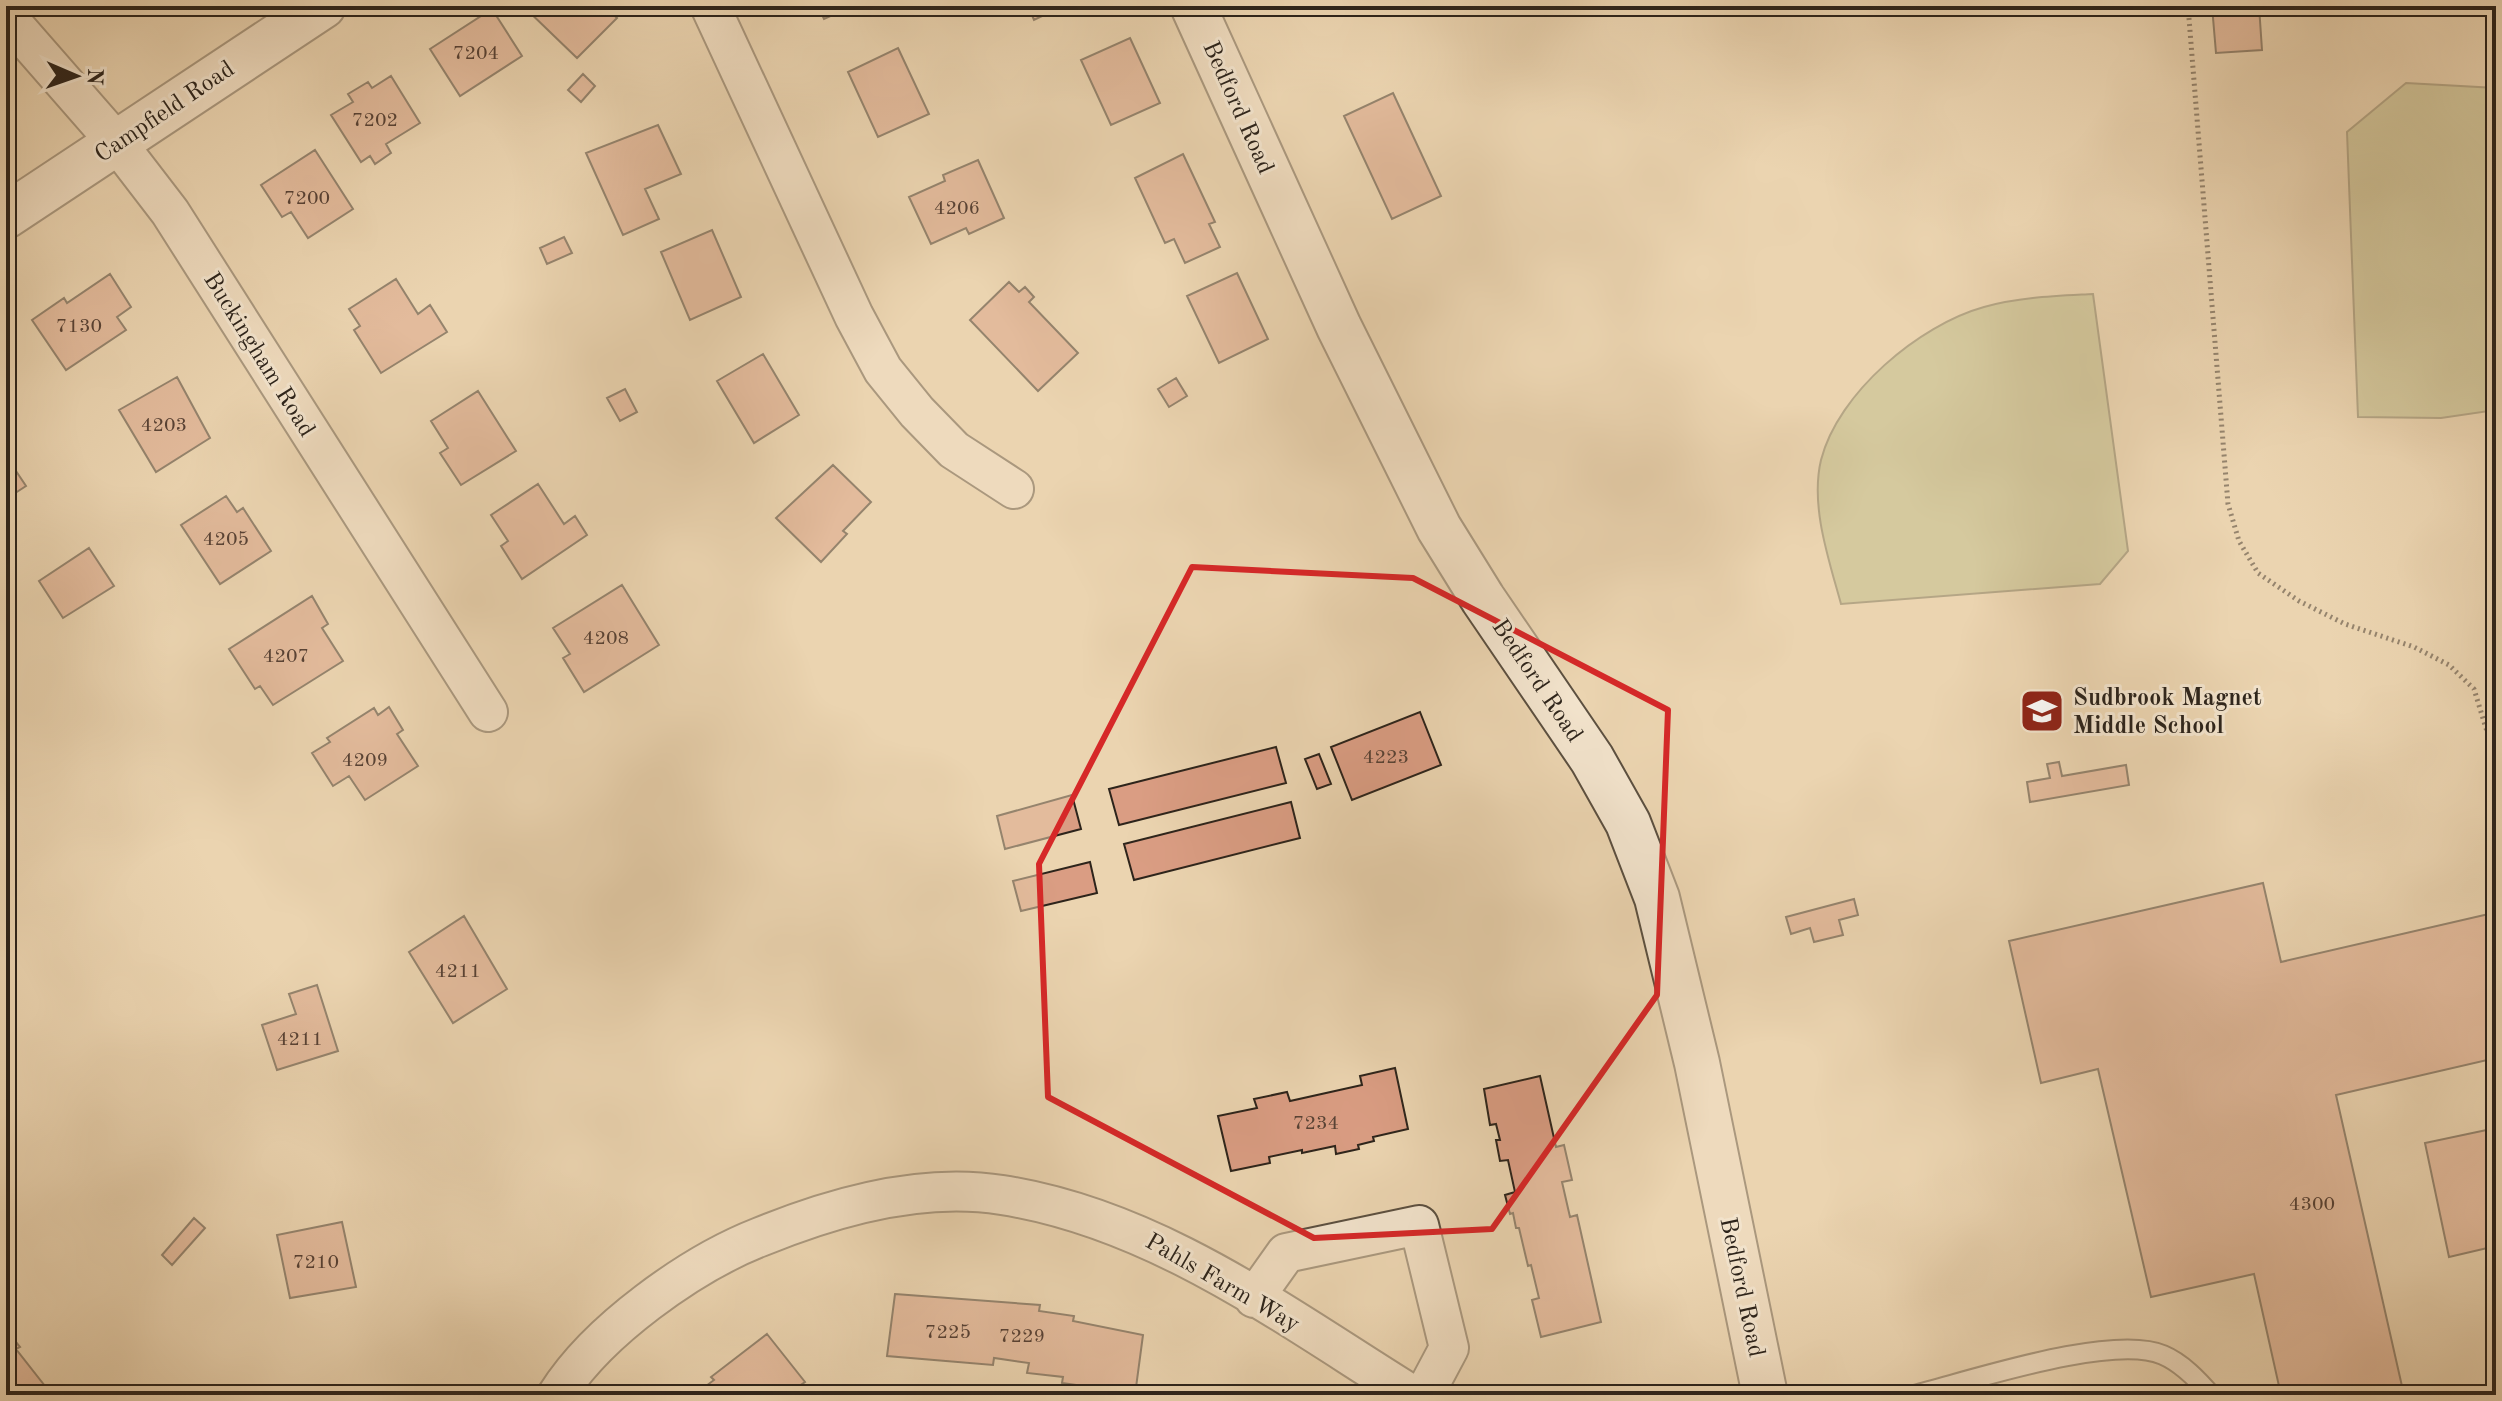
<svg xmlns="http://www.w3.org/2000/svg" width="2502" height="1401" viewBox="0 0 2502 1401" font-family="'Old Standard TT',serif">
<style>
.green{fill:#bbbc88;stroke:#747052;stroke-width:2}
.building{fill:#da9d83;stroke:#2d241b;stroke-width:2}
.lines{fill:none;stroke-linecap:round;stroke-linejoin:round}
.service-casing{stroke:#5c5040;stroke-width:22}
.minor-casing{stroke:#5c5040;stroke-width:42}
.tertiary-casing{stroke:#5c5040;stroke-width:48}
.path{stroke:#2d241b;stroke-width:5;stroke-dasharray:2 4;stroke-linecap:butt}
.service{stroke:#f2e3cc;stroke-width:18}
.minor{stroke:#f2e3cc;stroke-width:38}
.tertiary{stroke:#f2e3cc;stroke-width:44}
.marked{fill:none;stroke:#d62828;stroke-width:6;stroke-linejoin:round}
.labels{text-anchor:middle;stroke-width:6;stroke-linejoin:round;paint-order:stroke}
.number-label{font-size:20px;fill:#584235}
.street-label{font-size:24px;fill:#2d241b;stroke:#f2e3cc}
.poi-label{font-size:24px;font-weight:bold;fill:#2d241b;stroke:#f2e3cc;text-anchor:start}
</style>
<rect width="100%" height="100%" fill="#ebd4b0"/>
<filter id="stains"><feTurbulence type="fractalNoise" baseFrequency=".0025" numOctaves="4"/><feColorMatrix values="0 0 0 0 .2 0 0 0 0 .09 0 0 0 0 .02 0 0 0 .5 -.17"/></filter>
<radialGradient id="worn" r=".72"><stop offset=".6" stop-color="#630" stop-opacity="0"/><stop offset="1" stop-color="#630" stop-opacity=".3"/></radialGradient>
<path class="green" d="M 2406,83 L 2496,88 L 2496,410 L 2441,418 L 2358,417 L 2347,132 Z
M 2093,294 L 2128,551 L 2100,584 L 1841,604 C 1829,560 1810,506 1821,460 C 1838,393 1919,325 1984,307 C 2020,297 2057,296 2093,294 Z"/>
<path class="building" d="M 523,6 L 605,6 L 617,18 L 577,58 Z
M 818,6 L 853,6 L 824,19 Z
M 1028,6 L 1063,6 L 1034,20 Z
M 2212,6 L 2259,6 L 2262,50 L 2216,53 Z
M 492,9 L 522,56 L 460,96 L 430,49 Z
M 1130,38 L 1160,103 L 1111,125 L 1081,60 Z
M 898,48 L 929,114 L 878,137 L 848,72 Z
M 583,74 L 595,86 L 581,102 L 568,90 Z
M 391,76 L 420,123 L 386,144 L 391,153 L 375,164 L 370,156 L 361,162 L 331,115 L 353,102 L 348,94 L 368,82 L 372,88 Z
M 1393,93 L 1441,196 L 1392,219 L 1344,116 Z
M 658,125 L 681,174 L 645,189 L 659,219 L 623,235 L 586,153 Z
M 315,150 L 353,209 L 308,238 L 291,212 L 282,217 L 261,185 Z
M 1183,154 L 1215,222 L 1209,224 L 1220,247 L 1185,263 L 1174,239 L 1165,243 L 1135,178 Z
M 978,160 L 1004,218 L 969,234 L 966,228 L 931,244 L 909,197 L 945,181 L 943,175 Z
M 712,230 L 741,297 L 690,320 L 661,252 Z
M 564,237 L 572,253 L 547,264 L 540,248 Z
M 1237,273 L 1268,339 L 1219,363 L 1187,296 Z
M 110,274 L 131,307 L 117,317 L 126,330 L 66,370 L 32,320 L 64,298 L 67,303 Z
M 396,279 L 418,314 L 430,305 L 447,332 L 381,373 L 354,330 L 360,326 L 349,309 Z
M 1009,282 L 1019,292 L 1025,287 L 1034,297 L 1029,302 L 1078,353 L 1038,391 L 970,320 Z
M 763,354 L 799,415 L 754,443 L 717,381 Z
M 177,377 L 210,438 L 156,472 L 119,410 Z
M 1176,378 L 1187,396 L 1169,407 L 1158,389 Z
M 625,389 L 637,412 L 620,421 L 607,398 Z
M 478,391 L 516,451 L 461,485 L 440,453 L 448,448 L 431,421 Z
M 6,456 L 26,486 L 6,499 Z
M 833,465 L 871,502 L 843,531 L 847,534 L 821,562 L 776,518 Z
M 538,484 L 564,524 L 575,516 L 587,535 L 522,579 L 501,546 L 508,541 L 491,515 Z
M 226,496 L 237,512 L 243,508 L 271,551 L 220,584 L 181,525 Z
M 89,548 L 114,586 L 63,618 L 39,581 Z
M 622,585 L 659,645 L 584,692 L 563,658 L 570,654 L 553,628 Z
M 312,596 L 328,624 L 322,628 L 343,661 L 273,705 L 260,686 L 255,689 L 229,649 Z
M 389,707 L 403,730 L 397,734 L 418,766 L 365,800 L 349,776 L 333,786 L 312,753 L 330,742 L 327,738 L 374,708 L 378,715 Z
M 1420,712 L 1441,765 L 1352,800 L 1331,747 Z
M 1276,747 L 1286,783 L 1119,825 L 1109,789 Z
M 1319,754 L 1331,784 L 1317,789 L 1305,759 Z
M 2059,762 L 2062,776 L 2126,765 L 2129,785 L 2030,802 L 2027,782 L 2050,778 L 2047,764 Z
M 1072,795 L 1081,829 L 1005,849 L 997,816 Z
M 1291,802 L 1300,838 L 1134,880 L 1124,844 Z
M 1090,862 L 1097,893 L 1021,911 L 1013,881 Z
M 2263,883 L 2281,962 L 2493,913 L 2496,1058 L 2336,1095 L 2404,1395 L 2281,1395 L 2254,1274 L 2151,1297 L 2098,1069 L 2041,1083 L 2009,941 Z
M 1854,899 L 1858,915 L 1839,920 L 1843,935 L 1814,942 L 1810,928 L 1791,934 L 1786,917 Z
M 464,916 L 507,989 L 453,1023 L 409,952 Z
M 317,985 L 338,1051 L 277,1070 L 262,1025 L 296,1014 L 289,994 Z
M 1395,1068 L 1408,1129 L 1373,1137 L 1374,1141 L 1358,1145 L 1359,1149 L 1336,1154 L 1335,1146 L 1302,1153 L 1302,1150 L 1269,1157 L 1270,1163 L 1231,1171 L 1218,1116 L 1257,1108 L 1254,1099 L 1287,1092 L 1290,1101 L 1362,1085 L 1360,1076 Z
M 1540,1076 L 1556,1147 L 1564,1145 L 1572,1180 L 1562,1182 L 1570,1217 L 1577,1215 L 1601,1322 L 1541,1337 L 1532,1300 L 1539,1298 L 1531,1265 L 1528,1266 L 1519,1228 L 1516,1228 L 1513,1213 L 1510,1214 L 1505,1195 L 1515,1192 L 1508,1160 L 1500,1161 L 1496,1140 L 1500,1140 L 1496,1124 L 1490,1125 L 1484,1089 Z
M 2496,1128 L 2496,1246 L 2449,1257 L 2425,1143 Z
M 194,1218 L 205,1228 L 172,1265 L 162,1255 Z
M 342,1222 L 356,1287 L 290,1298 L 277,1235 Z
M 895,1294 L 1040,1305 L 1039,1311 L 1074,1316 L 1073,1321 L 1143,1335 L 1135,1395 L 1097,1392 L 1098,1388 L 1062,1383 L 1063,1377 L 1027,1373 L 1029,1363 L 994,1358 L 993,1365 L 887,1356 Z
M 6,1330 L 20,1347 L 16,1349 L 52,1395 L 6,1395 Z
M 767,1334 L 805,1382 L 786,1395 L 694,1395 L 714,1380 L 711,1377 Z"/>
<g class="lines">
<g class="service-casing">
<path id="service" d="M 1914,1395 C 1970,1381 2113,1333 2163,1355 C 2182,1363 2198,1380 2211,1395"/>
</g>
<g class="minor-casing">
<path id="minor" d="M 710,6 L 854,316 L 883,370 L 917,412 L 954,450 L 1014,489
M 6,16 L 117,143 L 170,212 L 488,712
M 1254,1298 L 1286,1253 L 1419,1225 L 1449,1348 L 1424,1395
M 557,1395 C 597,1331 691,1264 760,1237 C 833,1207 922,1182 1002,1195 C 1156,1219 1283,1315 1412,1395"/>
</g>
<g class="tertiary-casing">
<path id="tertiary" d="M 1193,6 L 1339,327 L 1439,528 L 1483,599 L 1592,759 L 1628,823 L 1657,898 L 1697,1063 L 1765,1395
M 6,216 L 323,6"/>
</g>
<path class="path" d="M 2188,6 L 2228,504 L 2239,541 L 2258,573 L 2299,601 L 2345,624 L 2414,647 L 2449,665 L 2474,689 L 2496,761"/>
<use href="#service" class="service"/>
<use href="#minor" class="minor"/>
<use href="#tertiary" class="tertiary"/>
</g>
<path d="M0 0H2502V1401H0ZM 1192,567 L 1413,578 L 1668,710 L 1657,995 L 1492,1229 L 1314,1238 L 1048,1097 L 1039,864 Z" fill="#ebd4b0" fill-opacity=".55" fill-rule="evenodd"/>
<path class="marked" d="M 1192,567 L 1413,578 L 1668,710 L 1657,995 L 1492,1229 L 1314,1238 L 1048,1097 L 1039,864 Z"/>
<defs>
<g id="school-square" transform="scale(2.3)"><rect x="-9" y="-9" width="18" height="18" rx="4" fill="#8f2418" stroke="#f2e3cc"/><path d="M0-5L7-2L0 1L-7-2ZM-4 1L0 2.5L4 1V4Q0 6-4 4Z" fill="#fff"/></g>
</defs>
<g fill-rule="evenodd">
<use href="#school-square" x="2042" y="711"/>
</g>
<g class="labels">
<g class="number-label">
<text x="476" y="59">7204</text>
<text x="375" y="126">7202</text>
<text x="307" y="204">7200</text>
<text x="957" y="214">4206</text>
<text x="79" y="332">7130</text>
<text x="164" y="431">4203</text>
<text x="226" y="545">4205</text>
<text x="606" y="644">4208</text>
<text x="286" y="662">4207</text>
<text x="1386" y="763">4223</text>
<text x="365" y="766">4209</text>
<text x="458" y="977">4211</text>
<text x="300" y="1045">4211</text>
<text x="1316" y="1129">7234</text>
<text x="2312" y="1210">4300</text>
<text x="316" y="1268">7210</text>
<text x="948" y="1338">7225</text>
<text x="1022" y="1342">7229</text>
</g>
<g class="street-label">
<text transform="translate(1239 107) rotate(66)" y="8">Bedford Road</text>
<text transform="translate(164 111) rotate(-34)" y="8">Campfield Road</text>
<text transform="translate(260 354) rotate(58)" y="8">Buckingham Road</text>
<text transform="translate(1538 680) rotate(56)" y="8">Bedford Road</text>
<text transform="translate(1223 1282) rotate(30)" y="8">Pahls Farm Way</text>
<text transform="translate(1743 1287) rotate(78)" y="8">Bedford Road</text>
</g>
<g class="poi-label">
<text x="2073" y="705">Sudbrook Magnet<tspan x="2073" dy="28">Middle School</tspan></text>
</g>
</g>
<rect width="2502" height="1401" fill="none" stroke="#ebd4b0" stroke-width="32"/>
<rect x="8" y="8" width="2486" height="1385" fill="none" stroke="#2d241b" stroke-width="4"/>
<rect x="16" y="16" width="2470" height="1369" fill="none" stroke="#2d241b" stroke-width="2"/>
<g transform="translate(76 76) rotate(92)" stroke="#f2e3cc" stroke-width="6" paint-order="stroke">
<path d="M0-6L14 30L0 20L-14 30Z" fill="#2d241b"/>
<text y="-12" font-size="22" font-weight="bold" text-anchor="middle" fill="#2d241b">N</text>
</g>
<rect width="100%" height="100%" filter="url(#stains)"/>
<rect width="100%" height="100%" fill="url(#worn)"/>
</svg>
